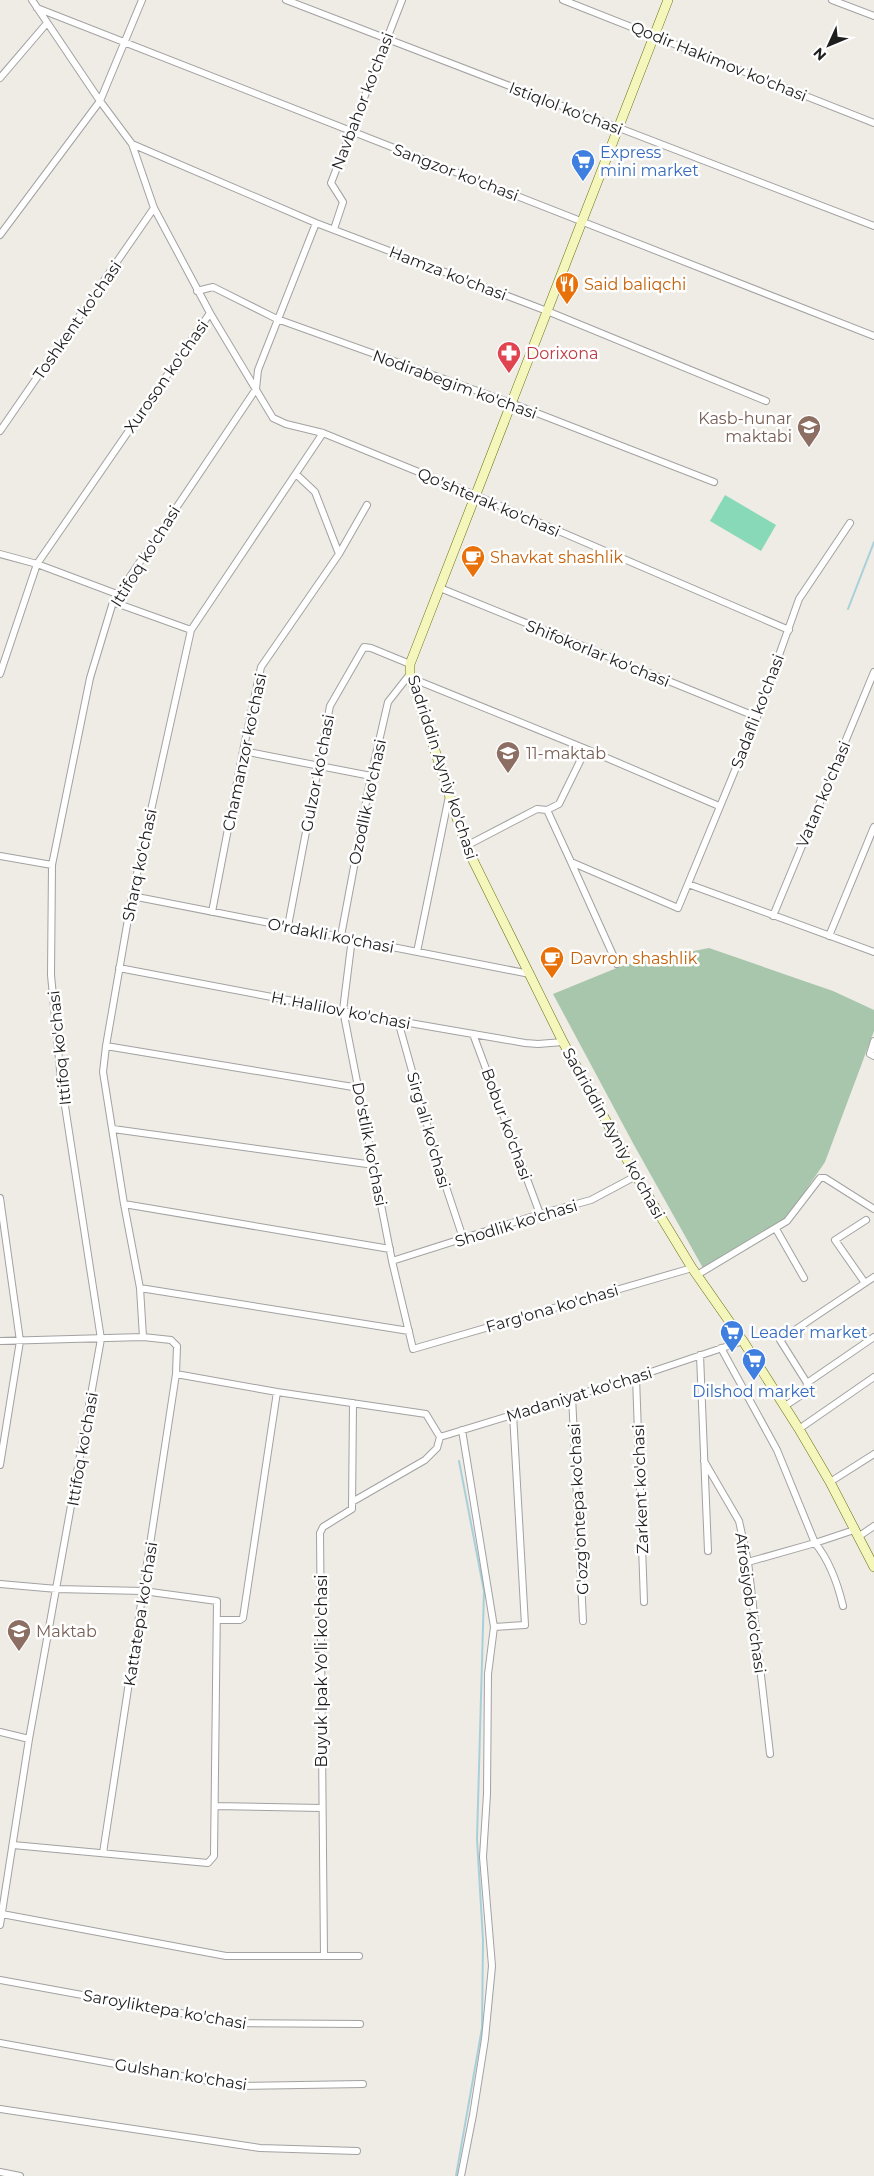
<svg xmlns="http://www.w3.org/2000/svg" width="874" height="2176" viewBox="0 0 874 2176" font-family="Montserrat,sans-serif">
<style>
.cemetery{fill:#a8c6ac}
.pitch{fill:#88d9b8}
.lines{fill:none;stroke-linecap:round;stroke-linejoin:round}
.stream{stroke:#a8d0da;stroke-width:2}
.street-casing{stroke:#a2a2a2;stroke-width:8}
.secondary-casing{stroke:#67700b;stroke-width:10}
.street{stroke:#fff;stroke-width:6}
.secondary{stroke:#f4f6bc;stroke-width:9}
.labels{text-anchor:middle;stroke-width:5;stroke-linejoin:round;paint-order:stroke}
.street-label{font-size:16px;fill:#1e1e1e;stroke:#fff}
.shop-label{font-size:16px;fill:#366cbe;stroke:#fff;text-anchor:start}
.food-label{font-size:16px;fill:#c56008;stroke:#fff;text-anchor:start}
.health-label{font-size:16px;fill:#be3a42;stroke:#fff;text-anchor:start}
.education-label{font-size:16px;fill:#785e54;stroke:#fff;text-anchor:start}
</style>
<rect width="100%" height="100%" fill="#efebe5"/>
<path class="cemetery" d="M 709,948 L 833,991 L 874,1010 L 874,1031 L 825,1162 L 785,1221 L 703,1268 L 634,1145 L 553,994 L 624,965 Z"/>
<path class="pitch" d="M 725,495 L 776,525 L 761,551 L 710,521 Z"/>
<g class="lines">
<path class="stream" d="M 848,609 L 874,542
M 456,2176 L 482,2028 L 483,1940 L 477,1839 L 484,1591 L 459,1461"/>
<g class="street-casing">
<path id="street" d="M 286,0 L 874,226
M 563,0 L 874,123
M 832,0 L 874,16
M 37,8 L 874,336
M 0,78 L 47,23
M 132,144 L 316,223 L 547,311 L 766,401
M 334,229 L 343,202 L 331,183 L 402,0
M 0,235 L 100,101 L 142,0
M 197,291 L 213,287 L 277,319 L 511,403 L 714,482
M 210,313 L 273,418 L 286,424 L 323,433 L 475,495 L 789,630
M 0,431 L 154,208
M 0,554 L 37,564 L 117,594
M 339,554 L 367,505
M 440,588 L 757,717
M 113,602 L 191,630
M 0,674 L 37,564 L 210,313 L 154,208 L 132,144 L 100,101 L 32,0
M 411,678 L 586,749 L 719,806
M 243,751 L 371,776
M 547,810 L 571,862 L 678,908 L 757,717 L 799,599 L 850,523
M 466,846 L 537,809 L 547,810 L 559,804 L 586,749
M 0,856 L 52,865
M 571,862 L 617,964
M 688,884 L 874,952
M 132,896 L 530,974
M 212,912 L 243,751 L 261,667 L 339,554 L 315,492 L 297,475
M 773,916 L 874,672
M 288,926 L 330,706 L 364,647 L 371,648 L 410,664
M 341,936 L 371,776 L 388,702 L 410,674
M 829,936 L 874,827
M 352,938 L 343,1010 L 392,1261 L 413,1349 L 692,1268
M 417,952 L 449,796
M 119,968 L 398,1021 L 525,1043 L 538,1044 L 563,1042
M 398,1021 L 437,1160 L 463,1238
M 473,1034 L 540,1214
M 874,1041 L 870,1054 L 874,1056
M 106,1046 L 359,1088
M 113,1129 L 374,1165
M 0,1198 L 20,1341 L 0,1465
M 124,1204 L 390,1249
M 776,1229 L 804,1278
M 392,1261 L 540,1214 L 591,1200 L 636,1176
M 697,1275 L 787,1221 L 820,1178 L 825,1178 L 874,1209
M 865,1283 L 835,1240 L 866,1220
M 140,1288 L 409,1331
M 143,1337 L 140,1288 L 124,1204 L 103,1072 L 106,1046 L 132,896 L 191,630 L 323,433
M 0,1341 L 143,1337 L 171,1340 L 177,1346 L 176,1374 L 277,1392 L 426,1414 L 440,1437 L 636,1377 L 743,1341
M 721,1348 L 777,1450 L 815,1543 L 748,1562
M 700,1355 L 708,1551
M 636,1377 L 644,1602
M 807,1383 L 874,1337
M 572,1396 L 583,1621
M 785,1406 L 806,1392 L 807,1383 L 780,1340 L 874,1277
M 799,1429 L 874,1377
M 462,1430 L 494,1627 L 525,1625 L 513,1414
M 704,1461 L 739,1521 L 748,1562 L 770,1754
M 830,1482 L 874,1454
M 352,1502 L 425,1460 L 437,1448 L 440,1437
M 858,1537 L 874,1526
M 0,1584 L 57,1589 L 143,1591 L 217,1601 L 214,1856 L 208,1863 L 13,1845
M 843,1606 C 838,1585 829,1560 815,1543 L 854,1530
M 217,1620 L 240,1620 L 243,1618 L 277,1392
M 0,1732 L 29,1739
M 215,1806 L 322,1808
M 103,1853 L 176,1374
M 2,1914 L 226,1956 L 359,1956
M 0,1925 L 29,1739 L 101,1339 L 61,1080 L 51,975 L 52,865 L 90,678 L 113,602 L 256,389 L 258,370 L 316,223
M 324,1956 L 320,1533 L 323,1527 L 352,1509 L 353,1403
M 0,1980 L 235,2023 L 360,2024
M 0,2043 L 236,2086 L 363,2084
M 0,2109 L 260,2148 L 357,2151
M 0,2172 L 20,2176
M 461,2176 L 473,2115 L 485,2039 L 492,1966 L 483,1857 L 487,1794 L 488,1674 L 494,1627"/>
</g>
<g class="secondary-casing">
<path id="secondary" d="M 668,0 L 410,664 L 410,674 L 466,846 L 563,1042 L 636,1176 L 692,1268 L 743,1341 L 799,1429 L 830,1482 L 874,1567"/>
</g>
<use href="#street" class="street"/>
<use href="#secondary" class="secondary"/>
</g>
<defs>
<g id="supermarket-pin" transform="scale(1.25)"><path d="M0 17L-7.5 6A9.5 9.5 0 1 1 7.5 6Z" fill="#3f7fe0" stroke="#fff"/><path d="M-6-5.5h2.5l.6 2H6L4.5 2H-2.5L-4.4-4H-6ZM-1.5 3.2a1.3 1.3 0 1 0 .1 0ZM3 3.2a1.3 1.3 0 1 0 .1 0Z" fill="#fff"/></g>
<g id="restaurant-pin" transform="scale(1.25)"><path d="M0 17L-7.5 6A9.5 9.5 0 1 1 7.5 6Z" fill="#e8710a" stroke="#fff"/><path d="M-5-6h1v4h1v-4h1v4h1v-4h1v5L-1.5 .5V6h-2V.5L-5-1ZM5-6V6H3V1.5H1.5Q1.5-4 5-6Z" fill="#fff"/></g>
<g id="pharmacy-pin" transform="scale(1.25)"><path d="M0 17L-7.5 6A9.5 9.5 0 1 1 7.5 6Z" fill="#e0444e" stroke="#fff"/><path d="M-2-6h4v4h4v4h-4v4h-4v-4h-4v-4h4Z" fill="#fff"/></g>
<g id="school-pin" transform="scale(1.25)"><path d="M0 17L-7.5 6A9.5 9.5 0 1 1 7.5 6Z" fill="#8d6e63" stroke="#fff"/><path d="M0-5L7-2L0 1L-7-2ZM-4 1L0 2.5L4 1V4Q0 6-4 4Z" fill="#fff"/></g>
<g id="cafe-pin" transform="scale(1.25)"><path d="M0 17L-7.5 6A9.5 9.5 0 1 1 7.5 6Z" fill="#e8710a" stroke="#fff"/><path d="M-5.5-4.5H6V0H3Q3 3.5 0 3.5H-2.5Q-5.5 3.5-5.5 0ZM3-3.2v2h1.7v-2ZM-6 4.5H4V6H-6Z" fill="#fff"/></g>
</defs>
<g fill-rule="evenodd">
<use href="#supermarket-pin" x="583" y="161"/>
<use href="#restaurant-pin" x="567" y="284"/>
<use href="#pharmacy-pin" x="509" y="353"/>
<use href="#school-pin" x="809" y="427"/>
<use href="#cafe-pin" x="473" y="557"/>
<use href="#school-pin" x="508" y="753"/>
<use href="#cafe-pin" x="552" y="958"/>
<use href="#supermarket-pin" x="732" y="1332"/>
<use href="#supermarket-pin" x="754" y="1360"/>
<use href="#school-pin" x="19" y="1631"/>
</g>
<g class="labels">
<g class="street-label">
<text transform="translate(719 61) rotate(22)" y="6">Qodir Hakimov ko'chasi</text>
<text transform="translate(362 101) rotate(-69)" y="6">Navbahor ko'chasi</text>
<text transform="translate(566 108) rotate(21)" y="6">Istiqlol ko'chasi</text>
<text transform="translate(456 172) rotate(21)" y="6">Sangzor ko'chasi</text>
<text transform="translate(448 273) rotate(21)" y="6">Hamza ko'chasi</text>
<text transform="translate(77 320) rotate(-55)" y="6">Toshkent ko'chasi</text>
<text transform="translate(166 376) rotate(-55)" y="6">Xuroson ko'chasi</text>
<text transform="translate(455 384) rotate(20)" y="6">Nodirabegim ko'chasi</text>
<text transform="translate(489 502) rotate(23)" y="6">Qo'shterak ko'chasi</text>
<text transform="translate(145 556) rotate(-58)" y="6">Ittifoq ko'chasi</text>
<text transform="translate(598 653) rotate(22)" y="6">Shifokorlar ko'chasi</text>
<text transform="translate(757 711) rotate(-69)" y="6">Sadafli ko'chasi</text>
<text transform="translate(244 752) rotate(-78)" y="6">Chamanzor ko'chasi</text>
<text transform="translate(443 767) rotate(72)" y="6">Sadriddin Ayniy ko'chasi</text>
<text transform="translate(317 773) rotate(-79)" y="6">Gulzor ko'chasi</text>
<text transform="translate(823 794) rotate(-67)" y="6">Vatan ko'chasi</text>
<text transform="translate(367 802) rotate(-78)" y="6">Ozodlik ko'chasi</text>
<text transform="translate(139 865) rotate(-78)" y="6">Sharq ko'chasi</text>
<text transform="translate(331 935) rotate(11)" y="6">O'rdakli ko'chasi</text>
<text transform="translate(341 1010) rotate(11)" y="6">H. Halilov ko'chasi</text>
<text transform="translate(59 1048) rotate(-96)" y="6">Ittifoq ko'chasi</text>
<text transform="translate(507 1124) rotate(70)" y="6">Bobur ko'chasi</text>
<text transform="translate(429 1130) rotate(74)" y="6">Sirg'ali ko'chasi</text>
<text transform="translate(614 1133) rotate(61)" y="6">Sadriddin Ayniy ko'chasi</text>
<text transform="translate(370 1144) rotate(79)" y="6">Do'stlik ko'chasi</text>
<text transform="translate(516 1223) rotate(-17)" y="6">Shodlik ko'chasi</text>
<text transform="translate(552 1308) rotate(-16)" y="6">Farg'ona ko'chasi</text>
<text transform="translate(579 1394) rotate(-17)" y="6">Madaniyat ko'chasi</text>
<text transform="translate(82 1449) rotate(-80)" y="6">Ittifoq ko'chasi</text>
<text transform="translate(640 1489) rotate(-92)" y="6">Zarkent ko'chasi</text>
<text transform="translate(578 1509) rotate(-93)" y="6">G'ozg'ontepa ko'chasi</text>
<text transform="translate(751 1603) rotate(82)" y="6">Afrosiyob ko'chasi</text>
<text transform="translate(140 1614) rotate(-81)" y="6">Kattatepa ko'chasi</text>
<text transform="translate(321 1671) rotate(-90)" y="6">Buyuk Ipak Yo'li ko'chasi</text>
<text transform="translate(165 2009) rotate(10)" y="6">Saroyliktepa ko'chasi</text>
<text transform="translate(181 2074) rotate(9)" y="6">Gulshan ko'chasi</text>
</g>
<g class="shop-label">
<text x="600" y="158">Express<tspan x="600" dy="18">mini market</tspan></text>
<text x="750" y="1338">Leader market</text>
<text x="754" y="1397" text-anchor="middle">Dilshod market</text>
</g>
<g class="food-label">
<text x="584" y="290">Said baliqchi</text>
<text x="490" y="563">Shavkat shashlik</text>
<text x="570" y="964">Davron shashlik</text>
</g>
<g class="health-label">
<text x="526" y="359">Dorixona</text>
</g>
<g class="education-label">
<text x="792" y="424" text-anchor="end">Kasb-hunar<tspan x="792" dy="18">maktabi</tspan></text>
<text x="526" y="759">11-maktab</text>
<text x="36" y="1637">Maktab</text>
</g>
</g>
<g transform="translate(829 45) rotate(226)" stroke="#ffffff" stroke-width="4" paint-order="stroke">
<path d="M0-4L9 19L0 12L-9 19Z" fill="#1e1e1e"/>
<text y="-8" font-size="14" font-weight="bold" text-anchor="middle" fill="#1e1e1e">N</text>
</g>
</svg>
